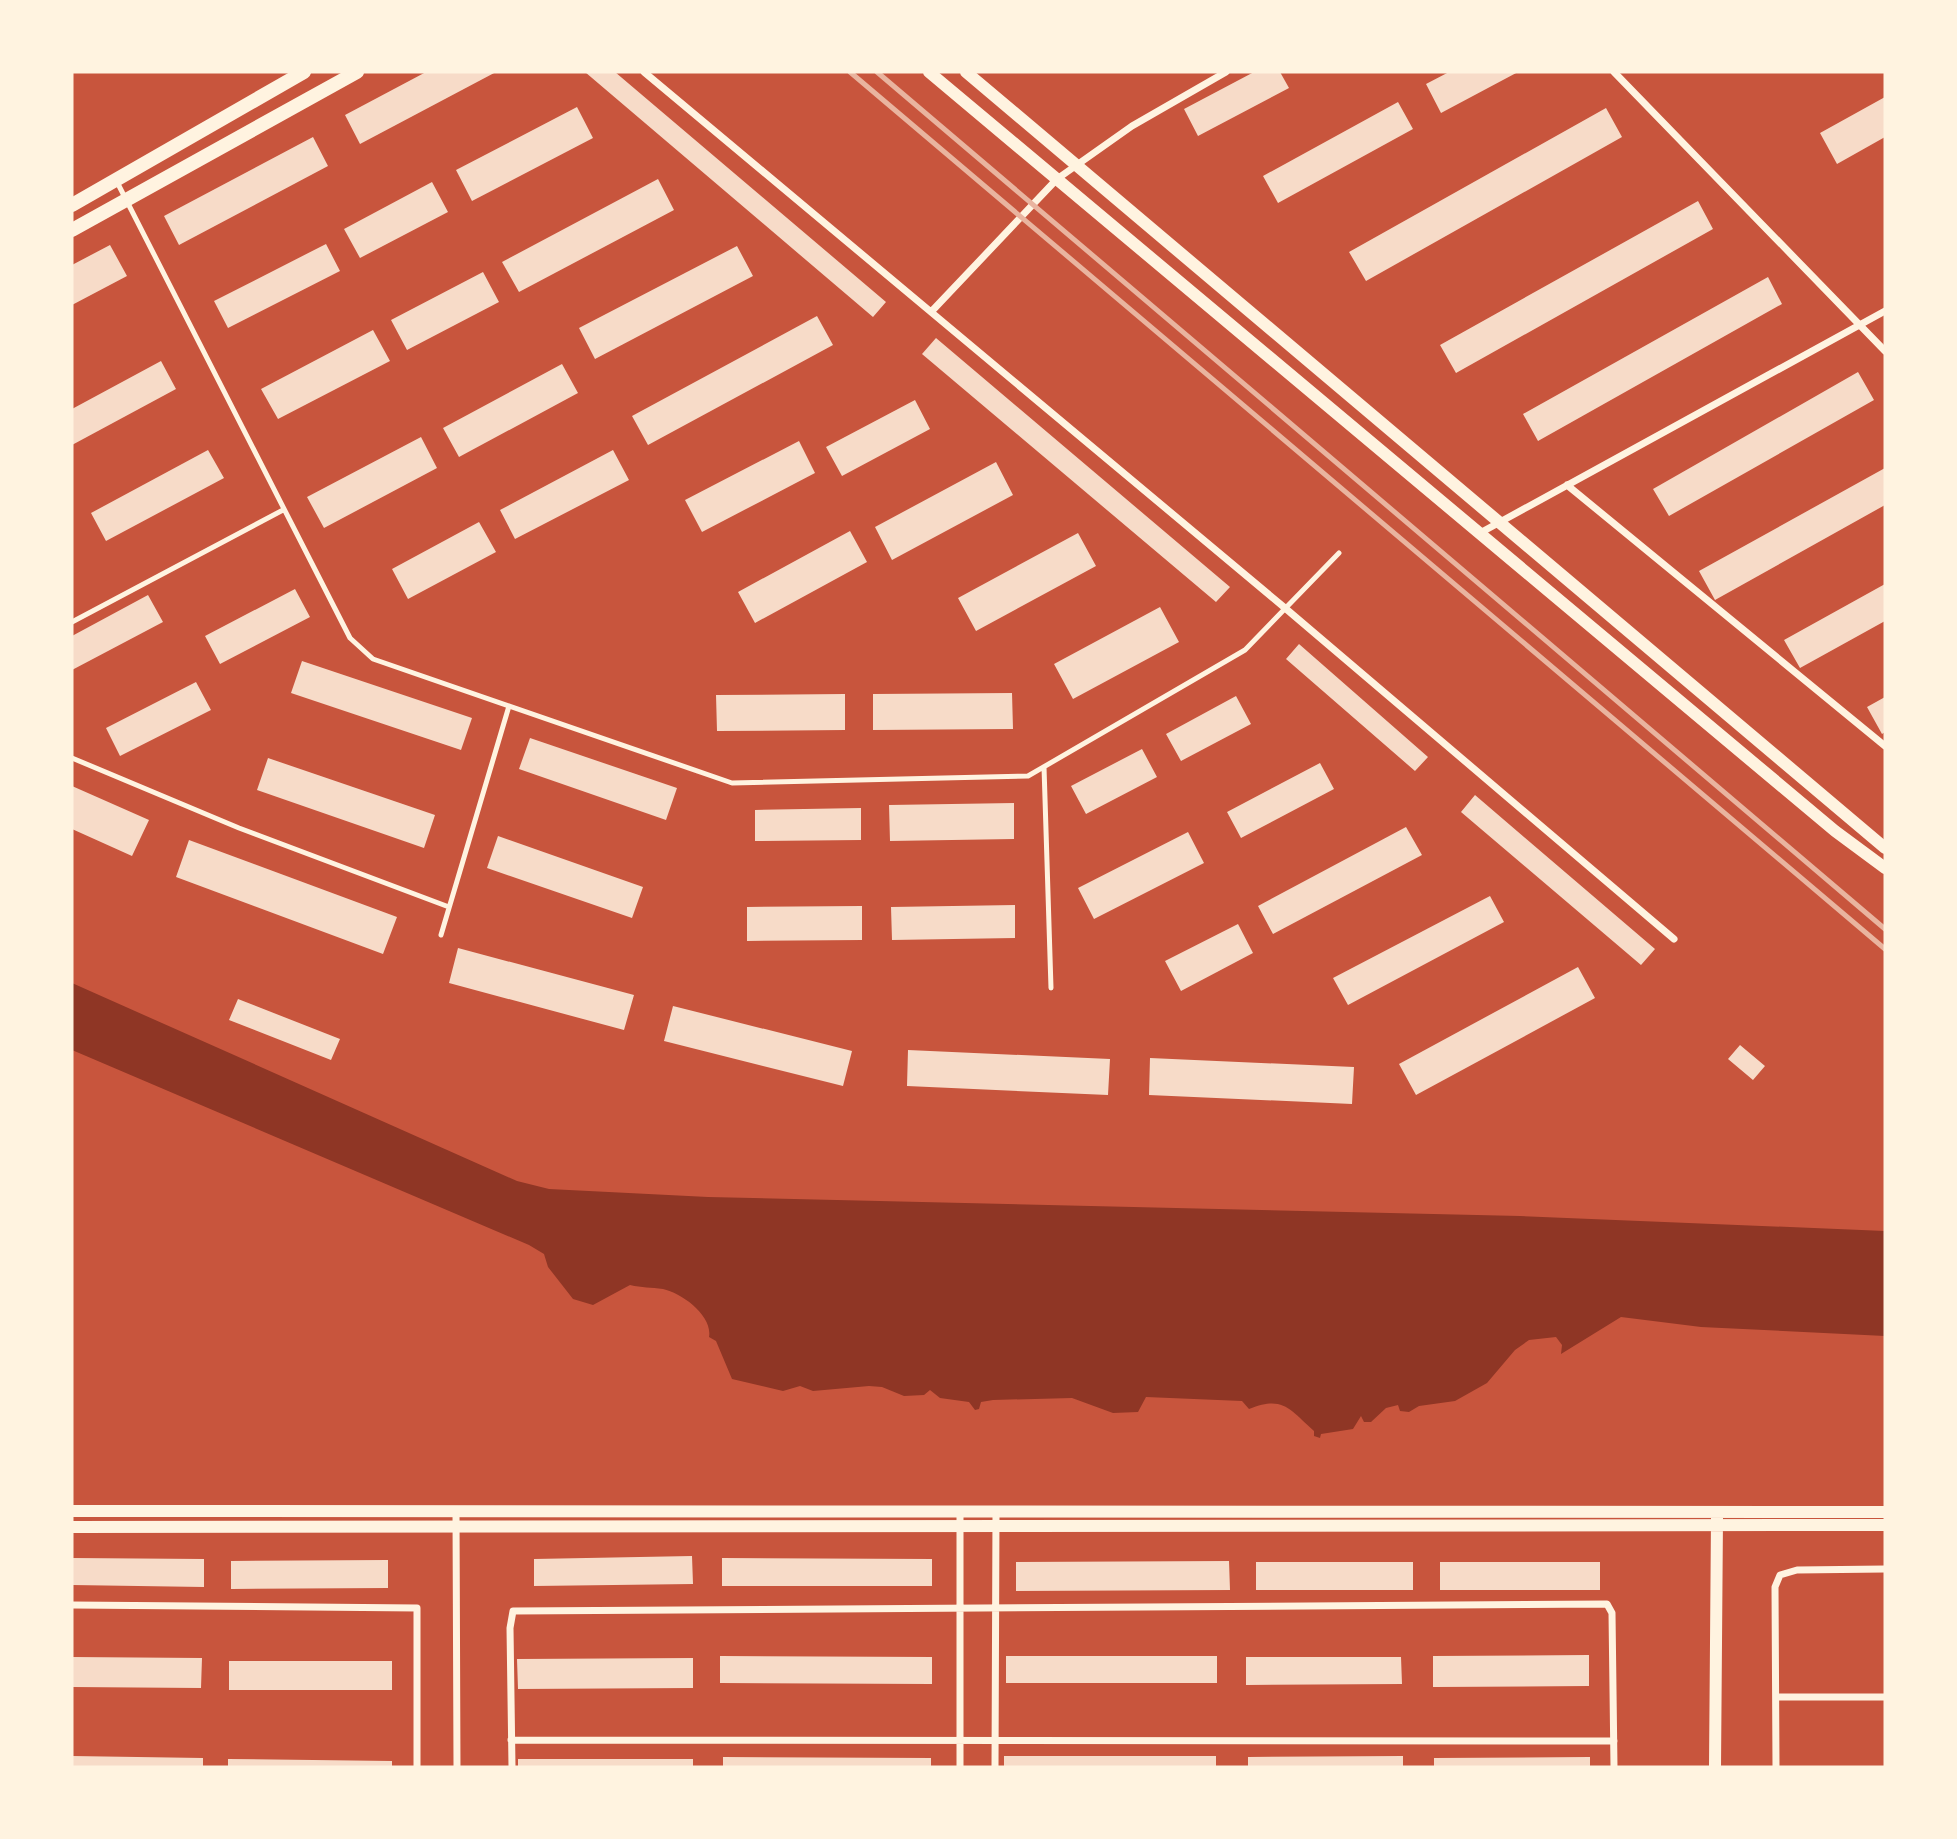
<svg xmlns="http://www.w3.org/2000/svg" width="1957" height="1839" viewBox="0 0 1957 1839" font-family="'Noto Sans',sans-serif">
<style>
.water{fill:#8f3625}
.building{fill:#f7dbc8}
.lines{fill:none;stroke-linecap:round;stroke-linejoin:round}
.service{stroke:#fff3e0;stroke-width:5}
.minor{stroke:#fff3e0;stroke-width:7}
.tertiary{stroke:#fff3e0;stroke-width:12}
.secondary{stroke:#fff3e0;stroke-width:14}
.rail{stroke:#e9b49f;stroke-width:5}
</style>
<rect width="100%" height="100%" fill="#c8553d"/>
<path class="water" d="M 72,983 L 517,1181 L 549,1189 L 708,1197 L 1520,1216 L 1885,1231 L 1885,1336 L 1701,1327 L 1621,1317 L 1561,1354 L 1562,1345 L 1556,1337 L 1529,1340 L 1515,1350 L 1487,1383 L 1455,1401 L 1419,1406 L 1409,1412 L 1400,1411 L 1398,1405 L 1386,1408 L 1371,1422 L 1364,1422 L 1361,1416 L 1353,1429 L 1321,1434 L 1320,1438 L 1314,1436 L 1314,1431 C 1290,1410 1284,1395 1249,1409 L 1242,1401 L 1146,1397 L 1138,1412 L 1113,1413 L 1072,1398 L 993,1400 L 981,1402 L 979,1409 L 975,1410 L 969,1402 L 940,1398 L 930,1390 L 924,1395 L 904,1396 L 882,1387 L 869,1386 L 813,1391 L 800,1386 L 783,1391 L 732,1379 L 716,1341 L 709,1337 C 713,1316 682,1293 663,1289 C 651,1287 642,1288 630,1285 L 593,1305 L 573,1299 L 548,1267 L 544,1254 L 529,1245 L 72,1050 Z"/>
<path class="building" d="M 426,72 L 496,72 L 360,144 L 345,115 Z
M 585,72 L 615,72 L 886,302 L 873,317 Z
M 1254,72 L 1280,72 L 1289,88 L 1198,136 L 1184,109 Z
M 1449,72 L 1518,72 L 1441,113 L 1426,84 Z
M 1885,97 L 1885,137 L 1837,164 L 1820,133 Z
M 1398,102 L 1413,129 L 1278,203 L 1263,176 Z
M 577,107 L 593,138 L 472,201 L 456,170 Z
M 1606,108 L 1622,137 L 1366,281 L 1349,252 Z
M 313,137 L 328,166 L 179,245 L 164,216 Z
M 658,179 L 674,210 L 519,292 L 502,262 Z
M 432,182 L 448,212 L 360,258 L 344,229 Z
M 1698,201 L 1713,229 L 1456,373 L 1440,345 Z
M 326,244 L 340,271 L 228,328 L 214,301 Z
M 110,245 L 127,276 L 72,305 L 72,265 Z
M 737,246 L 753,276 L 595,359 L 579,328 Z
M 483,272 L 499,302 L 407,350 L 391,320 Z
M 1768,277 L 1782,304 L 1538,441 L 1523,414 Z
M 817,316 L 833,345 L 648,445 L 632,416 Z
M 373,330 L 390,361 L 278,419 L 261,389 Z
M 936,338 L 1230,587 L 1216,602 L 922,354 Z
M 161,361 L 176,389 L 72,445 L 72,409 Z
M 562,364 L 578,393 L 459,457 L 443,428 Z
M 1858,372 L 1874,400 L 1669,516 L 1653,489 Z
M 915,400 L 930,429 L 842,476 L 826,447 Z
M 421,437 L 437,468 L 324,528 L 307,497 Z
M 799,441 L 815,473 L 702,532 L 685,500 Z
M 208,450 L 224,478 L 106,541 L 91,513 Z
M 613,450 L 629,480 L 515,539 L 500,510 Z
M 996,462 L 1013,495 L 892,560 L 875,527 Z
M 1885,468 L 1885,505 L 1715,600 L 1699,571 Z
M 479,522 L 496,552 L 408,599 L 392,569 Z
M 850,531 L 867,562 L 755,623 L 738,592 Z
M 1078,533 L 1096,566 L 976,631 L 958,598 Z
M 1885,584 L 1885,621 L 1800,668 L 1784,640 Z
M 295,589 L 310,617 L 220,664 L 205,636 Z
M 148,595 L 163,622 L 72,670 L 72,636 Z
M 1160,607 L 1179,642 L 1073,699 L 1054,664 Z
M 1299,644 L 1428,757 L 1415,771 L 1286,659 Z
M 302,661 L 472,718 L 461,750 L 291,693 Z
M 196,682 L 211,710 L 120,756 L 106,728 Z
M 1012,693 L 1013,729 L 873,730 L 873,694 Z
M 845,694 L 845,730 L 717,731 L 716,695 Z
M 1236,696 L 1251,724 L 1181,761 L 1166,734 Z
M 1885,697 L 1885,732 L 1882,734 L 1867,707 Z
M 530,738 L 677,788 L 666,820 L 519,769 Z
M 1142,749 L 1157,777 L 1086,814 L 1071,786 Z
M 268,758 L 435,815 L 424,848 L 257,790 Z
M 1320,763 L 1334,789 L 1241,838 L 1227,812 Z
M 72,786 L 149,820 L 132,856 L 72,829 Z
M 1475,795 L 1655,949 L 1641,965 L 1461,812 Z
M 1014,803 L 1014,839 L 890,841 L 889,805 Z
M 861,808 L 861,840 L 755,841 L 755,810 Z
M 1406,827 L 1422,855 L 1273,934 L 1258,906 Z
M 1188,832 L 1204,863 L 1094,919 L 1078,888 Z
M 498,836 L 643,887 L 632,918 L 487,868 Z
M 189,840 L 397,917 L 383,954 L 176,877 Z
M 1490,896 L 1504,922 L 1348,1005 L 1333,978 Z
M 1015,905 L 1015,938 L 892,940 L 891,907 Z
M 862,906 L 862,940 L 747,941 L 747,907 Z
M 1238,924 L 1253,953 L 1181,991 L 1165,961 Z
M 458,948 L 634,995 L 624,1030 L 449,983 Z
M 1578,967 L 1595,998 L 1416,1095 L 1399,1064 Z
M 238,999 L 340,1039 L 331,1060 L 229,1020 Z
M 673,1006 L 852,1051 L 843,1086 L 664,1041 Z
M 1740,1045 L 1765,1066 L 1753,1080 L 1728,1059 Z
M 908,1050 L 1110,1059 L 1108,1095 L 907,1086 Z
M 1150,1058 L 1354,1067 L 1352,1104 L 1149,1095 Z
M 692,1556 L 693,1584 L 534,1586 L 534,1559 Z
M 72,1558 L 204,1559 L 204,1587 L 72,1585 Z
M 722,1558 L 932,1559 L 932,1586 L 722,1586 Z
M 388,1560 L 388,1588 L 231,1589 L 231,1561 Z
M 1229,1561 L 1230,1590 L 1016,1591 L 1016,1562 Z
M 1256,1562 L 1413,1562 L 1413,1590 L 1256,1590 Z
M 1440,1562 L 1600,1562 L 1600,1590 L 1440,1590 Z
M 1589,1655 L 1589,1686 L 1433,1687 L 1433,1656 Z
M 720,1656 L 932,1657 L 932,1684 L 720,1683 Z
M 1006,1656 L 1217,1656 L 1217,1683 L 1006,1683 Z
M 72,1657 L 202,1658 L 201,1688 L 72,1687 Z
M 1246,1657 L 1401,1657 L 1402,1684 L 1246,1685 Z
M 693,1658 L 693,1688 L 518,1689 L 517,1659 Z
M 229,1661 L 392,1661 L 392,1690 L 229,1690 Z
M 72,1756 L 203,1758 L 203,1767 L 72,1767 Z
M 1004,1756 L 1216,1756 L 1216,1767 L 1004,1767 Z
M 1403,1756 L 1403,1767 L 1248,1767 L 1248,1757 Z
M 723,1757 L 931,1758 L 931,1767 L 723,1767 Z
M 1590,1757 L 1590,1767 L 1434,1767 L 1434,1758 Z
M 228,1759 L 392,1761 L 392,1767 L 228,1767 Z
M 518,1759 L 693,1759 L 693,1767 L 518,1767 Z"/>
<g class="lines">
<path class="service" d="M 116,180 L 350,638 L 373,659 L 732,783 L 1028,776 L 1245,650 L 1339,553
M 72,622 L 283,510
M 72,758 L 239,828 L 449,907
M 1044,767 L 1051,988
M 441,935 L 509,706"/>
<path class="minor" d="M 644,72 L 1285,608 L 1674,939
M 1614,72 L 1885,351
M 931,312 L 1057,179 L 1132,126 L 1226,72
M 1567,485 L 1885,746
M 1480,533 L 1885,311
M 456,1512 L 457,1767
M 960,1513 L 960,1767
M 72,1605 L 417,1608 L 417,1767
M 1776,1697 L 1885,1697
M 511,1740 L 1614,1741
M 512,1767 L 510,1628 L 513,1611 L 1607,1604 L 1612,1613 L 1614,1767
M 995,1767 L 996,1513
M 1776,1767 L 1775,1587 L 1780,1575 L 1797,1570 L 1885,1569"/>
<path class="tertiary" d="M 929,72 L 1835,831 L 1885,868
M 966,72 L 1885,848
M 72,1511 L 1885,1512
M 72,1527 L 1885,1525
M 1715,1767 L 1717,1518"/>
<path class="secondary" d="M 72,205 L 304,72
M 72,230 L 357,72"/>
<path class="rail" d="M 850,72 L 1885,949
M 877,72 L 1885,929"/>
</g>
<rect width="1957" height="1839" fill="none" stroke="#fff3e0" stroke-width="147"/>
</svg>
